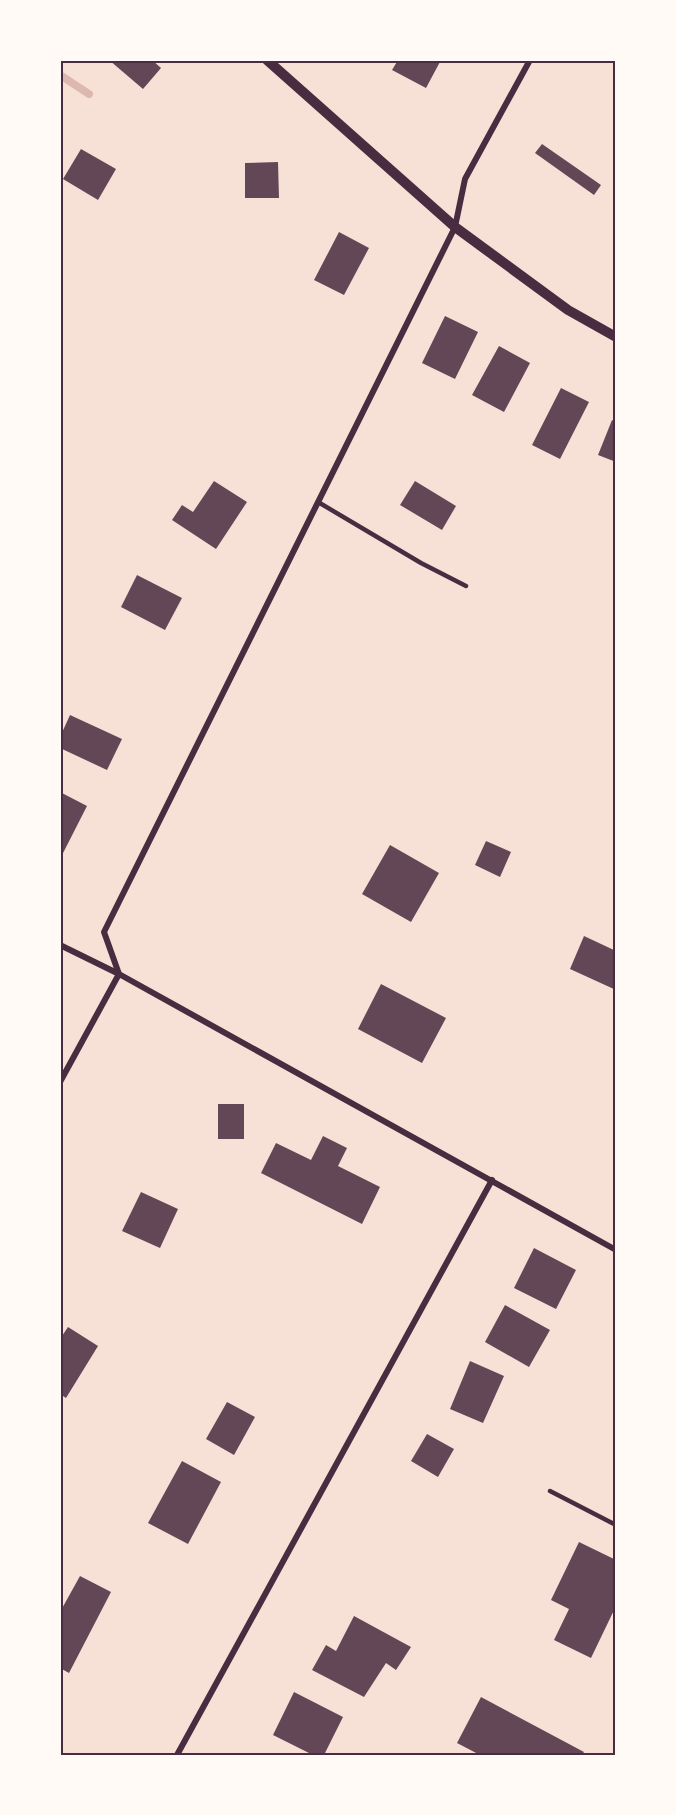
<svg xmlns="http://www.w3.org/2000/svg" width="676" height="1815" viewBox="0 0 676 1815" font-family="'DM Sans',sans-serif">
<style>
.lines{fill:none;stroke-linecap:round;stroke-linejoin:round}
.stream{stroke:#dcb8b0;stroke-width:8}
.building{fill:#644757}
.service{stroke:#4a2c40;stroke-width:4.5}
.minor{stroke:#4a2c40;stroke-width:6}
.tertiary{stroke:#4a2c40;stroke-width:10}
.neatline{fill:none;stroke:#4a2c40;stroke-width:2}
</style>
<rect width="100%" height="100%" fill="#f7e1d7"/>
<g class="lines">
<path class="stream" d="M 60,75 L 89,94"/>
</g>
<path class="building" d="M 109,60 L 152,60 L 161,68 L 143,89 Z
M 398,60 L 441,60 L 426,88 L 392,70 Z
M 542,144 L 601,185 L 594,195 L 535,153 Z
M 81,149 L 116,169 L 98,200 L 63,179 Z
M 278,162 L 279,198 L 245,198 L 245,163 Z
M 339,232 L 369,248 L 344,295 L 314,280 Z
M 445,316 L 478,332 L 455,379 L 422,363 Z
M 499,346 L 530,363 L 504,412 L 472,395 Z
M 561,388 L 589,402 L 560,459 L 532,445 Z
M 612,420 L 616,422 L 616,462 L 598,455 Z
M 214,481 L 247,502 L 216,549 L 172,520 L 182,505 L 193,512 Z
M 415,481 L 456,506 L 442,530 L 400,505 Z
M 137,575 L 182,598 L 165,630 L 121,607 Z
M 70,715 L 122,739 L 107,770 L 60,748 L 60,737 Z
M 60,792 L 87,806 L 60,859 Z
M 486,841 L 511,852 L 500,877 L 475,865 Z
M 390,845 L 439,873 L 411,922 L 362,894 Z
M 584,936 L 616,951 L 616,990 L 570,969 Z
M 381,984 L 446,1018 L 422,1063 L 358,1029 Z
M 218,1104 L 244,1104 L 244,1139 L 218,1139 Z
M 323,1136 L 347,1148 L 338,1166 L 380,1187 L 362,1224 L 261,1173 L 276,1143 L 311,1160 Z
M 141,1192 L 178,1209 L 160,1248 L 122,1231 Z
M 534,1248 L 576,1270 L 556,1309 L 514,1288 Z
M 505,1305 L 550,1330 L 529,1367 L 485,1342 Z
M 68,1327 L 98,1346 L 66,1398 L 60,1394 L 60,1339 Z
M 470,1361 L 504,1376 L 483,1423 L 450,1409 Z
M 227,1402 L 255,1417 L 234,1455 L 206,1439 Z
M 427,1434 L 454,1449 L 438,1477 L 411,1461 Z
M 182,1461 L 221,1482 L 188,1544 L 148,1523 Z
M 579,1542 L 616,1560 L 616,1606 L 591,1658 L 554,1640 L 569,1609 L 551,1600 Z
M 80,1576 L 111,1592 L 69,1673 L 60,1668 L 60,1612 Z
M 354,1616 L 411,1647 L 396,1670 L 386,1663 L 364,1697 L 312,1670 L 326,1645 L 336,1651 Z
M 294,1692 L 343,1717 L 324,1755 L 313,1755 L 273,1735 Z
M 481,1697 L 584,1752 L 582,1755 L 480,1755 L 457,1743 Z"/>
<g class="lines">
<path class="service" d="M 318,502 L 421,563 L 466,586
M 550,1491 L 616,1525"/>
<path class="minor" d="M 60,945 L 119,974 L 616,1250
M 60,1082 L 119,974 L 104,932 L 455,227 L 465,179 L 530,60
M 177,1755 L 492,1180"/>
<path class="tertiary" d="M 267,60 L 455,227 L 568,310 L 616,337"/>
</g>
<rect width="676" height="1815" fill="none" stroke="#fffaf5" stroke-width="123"/>
<rect x="62" y="62" width="552" height="1692" class="neatline"/>
</svg>
